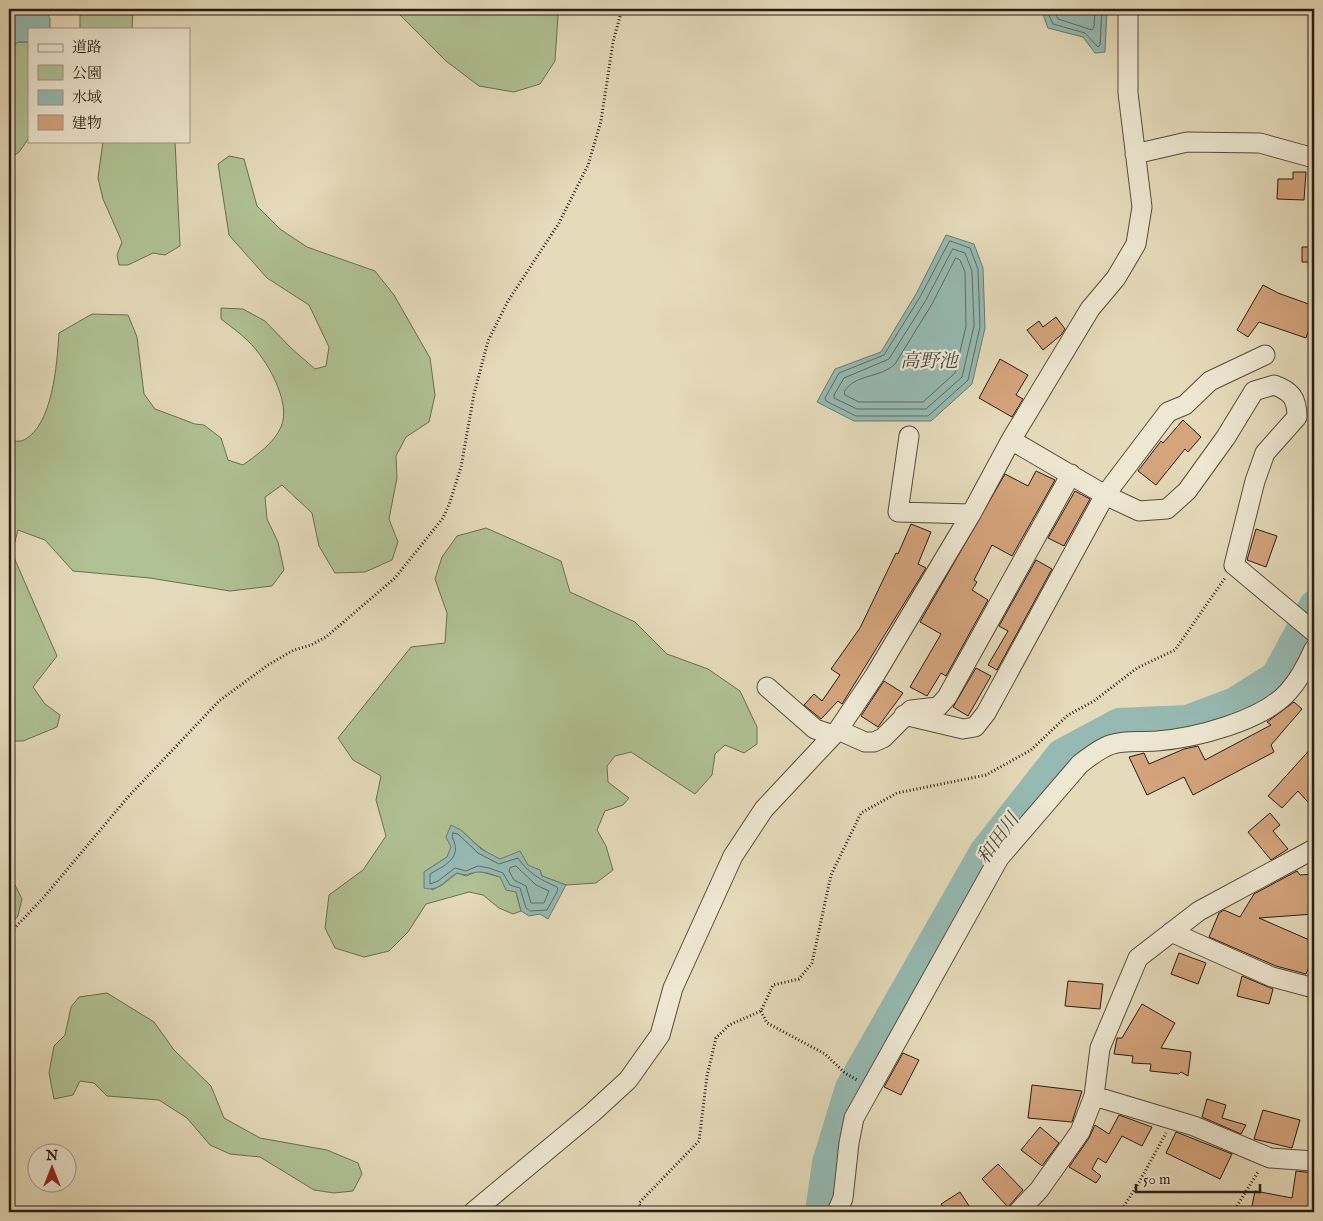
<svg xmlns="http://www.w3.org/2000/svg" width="1323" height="1221" viewBox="0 0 1323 1221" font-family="'IM FELL English','Noto Serif JP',serif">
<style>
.green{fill:#b0c193;stroke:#6c6e52}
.water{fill:#96bab3;stroke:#6a7b73}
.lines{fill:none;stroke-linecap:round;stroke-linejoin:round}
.shore{stroke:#606b62;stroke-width:1}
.river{stroke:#96bab3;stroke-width:30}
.building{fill:#d4a47d;stroke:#291c12}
.minor-casing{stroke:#584c3c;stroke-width:21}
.path{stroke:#291c12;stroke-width:3;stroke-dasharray:1 2.5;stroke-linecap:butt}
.minor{stroke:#eee7d2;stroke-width:19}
.labels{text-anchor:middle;stroke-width:4.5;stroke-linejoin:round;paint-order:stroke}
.water-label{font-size:19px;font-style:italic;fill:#4a4b42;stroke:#eee7d2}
</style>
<rect width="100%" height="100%" fill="#e5daba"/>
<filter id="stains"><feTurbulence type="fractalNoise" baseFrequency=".004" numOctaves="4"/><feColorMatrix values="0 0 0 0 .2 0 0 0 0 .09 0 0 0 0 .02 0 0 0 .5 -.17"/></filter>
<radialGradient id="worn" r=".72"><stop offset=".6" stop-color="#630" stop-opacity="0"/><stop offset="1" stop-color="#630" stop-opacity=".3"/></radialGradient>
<path class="green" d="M 80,9 L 133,9 L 132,29 L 80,29 Z
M 394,9 L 552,9 L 558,15 L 555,61 L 540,84 L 514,92 L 479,86 L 446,61 Z
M 18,42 L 29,42 L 29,138 L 19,152 L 9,159 L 9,48 Z
M 103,141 L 175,141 L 180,246 L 165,255 L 153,253 L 128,265 L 119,265 L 117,255 L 122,242 L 103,199 L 98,178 Z
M 229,156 L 244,159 L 257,206 L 280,229 L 307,247 L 375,271 L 394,295 L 430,358 L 435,395 L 429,422 L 406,437 L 396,456 L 397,478 L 389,519 L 398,542 L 392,560 L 365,572 L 335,573 L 319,546 L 312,513 L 282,485 L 265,497 L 267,519 L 278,542 L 284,570 L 272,586 L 230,591 L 150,578 L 73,571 L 45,540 L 18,530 L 12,553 L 57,656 L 33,687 L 45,704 L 60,715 L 57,727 L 23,741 L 9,741 L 9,441 C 13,441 20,442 24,440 C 53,425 57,363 59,333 L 92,314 L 128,315 L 137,337 L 144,394 L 155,409 L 195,424 L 204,425 L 221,438 L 228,460 L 243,465 C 257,455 274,443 281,427 C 292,402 266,358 248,341 C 240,333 230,326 221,319 L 221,308 L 243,309 L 265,321 L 291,348 L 315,369 L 326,366 L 329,347 L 309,305 L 267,278 L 229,235 L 218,164 Z
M 486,528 L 561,561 L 570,592 L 635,622 L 667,654 L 708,669 L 740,691 L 757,727 L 757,744 L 744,753 L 725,745 L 715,754 L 712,775 L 695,794 L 631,752 L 615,756 L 607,766 L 608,782 L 629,798 L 623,805 L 605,811 L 597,830 L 606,846 L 613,870 L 596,883 L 566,885 L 542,876 L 540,870 C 527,865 515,863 502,860 C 485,854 473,841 461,830 L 447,857 L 424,872 L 432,890 L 442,885 L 457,873 L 466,876 L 478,871 L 500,877 L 516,892 L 521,911 L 513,914 L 499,908 L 483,895 L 469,892 L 426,904 L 408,932 L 389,951 L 364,957 L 335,948 L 325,928 L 329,895 L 363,870 L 386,836 L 376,800 L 381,776 L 353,760 L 338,738 L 411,647 L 445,643 L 447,613 L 435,579 L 442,557 L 457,536 Z
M 9,873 L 22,899 L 18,916 L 9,926 Z
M 107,993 L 154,1022 L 174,1050 L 211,1086 L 224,1118 L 260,1138 L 327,1150 L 358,1163 L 362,1174 L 353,1191 L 334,1193 L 314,1190 L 260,1157 L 230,1154 L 210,1145 L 187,1118 L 159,1100 L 107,1096 L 94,1083 L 80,1081 L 73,1095 L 54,1099 L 49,1073 L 54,1046 L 65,1035 L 71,1007 L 79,997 Z"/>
<path class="water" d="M 9,9 L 44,9 L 50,18 L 50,29 L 29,29 L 29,42 L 18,42 L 9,48 Z
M 1041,9 L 1107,9 L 1105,52 L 1095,53 L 1083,37 L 1048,28 Z
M 946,235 L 974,244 L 983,268 L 985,328 L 972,384 L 931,421 L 854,421 L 817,402 L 835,369 L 881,352 L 916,294 Z
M 451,825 L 461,830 L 481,849 L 500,859 L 520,851 L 528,865 L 540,870 L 542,876 L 566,885 L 548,919 L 540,914 L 529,916 L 521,911 L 516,892 L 506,890 L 500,877 C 493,875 487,872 480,872 C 469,872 469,877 457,873 C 445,880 439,892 424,888 L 424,872 L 447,857 L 451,847 L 446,837 Z"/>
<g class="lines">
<path class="shore" d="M 1046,9 L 1053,24 L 1085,33 L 1098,47 L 1100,45 L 1102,9
M 1053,9 L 1058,19 L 1092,30 L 1094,27 L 1095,9
M 950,241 L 970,248 L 978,269 L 980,327 L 968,380 L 928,416 L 856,416 L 826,401 L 825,398 L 839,373 L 884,355 L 920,297 Z
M 953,249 L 965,253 L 972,271 L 974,326 L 962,377 L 926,409 L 857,409 L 834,398 L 834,395 L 844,378 L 889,359 L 926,300 Z
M 956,258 L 960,260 L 965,272 L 966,326 L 955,373 L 923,402 L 859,402 L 845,395 L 844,392 C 854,374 881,378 895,364 L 932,304 Z
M 453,833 L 458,834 L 478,853 L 499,864 L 518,858 C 528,873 541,880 557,887 L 558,890 L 547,910 L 530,911 L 526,908 L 520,888 L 510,885 L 503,873 L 489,868 L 478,866 L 466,871 L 455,868 L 438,881 L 430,884 L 430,874 C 440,868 459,860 455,845 C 454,839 451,839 453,833 Z
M 516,866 L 536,885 L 549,891 L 544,903 L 531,903 L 526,886 L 514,880 L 509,871 L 510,868 Z"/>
<path class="river" d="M 820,1212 L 827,1163 L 850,1088 L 984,852 L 1061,754 L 1119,723 L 1187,720 L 1235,702 L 1276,676 L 1314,605"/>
</g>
<path class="building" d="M 1293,172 L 1306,172 L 1304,200 L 1277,199 L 1278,179 L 1293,179 Z
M 1302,247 L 1314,247 L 1314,262 L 1302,262 Z
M 1263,285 L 1278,293 L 1314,306 L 1314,314 L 1306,338 L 1259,322 L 1248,337 L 1237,330 Z
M 1056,317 L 1065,329 L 1061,335 L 1043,350 L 1027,330 L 1039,321 L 1043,327 Z
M 1000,359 L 1028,375 L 1016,395 L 1023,399 L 1012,417 L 979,398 Z
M 1183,420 L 1201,437 L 1188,452 L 1185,449 L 1156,485 L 1138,471 L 1161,441 L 1163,443 Z
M 1036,471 L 1055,480 L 1012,556 L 992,545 L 974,580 L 977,582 L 972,590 L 988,600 L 946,676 L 941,673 L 927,696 L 910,687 L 941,634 L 920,622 L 1005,474 L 1028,486 Z
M 1075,491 L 1090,499 L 1064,546 L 1048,538 Z
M 911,524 L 931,532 L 918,564 L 926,568 L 842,704 L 838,701 L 821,719 L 804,705 L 814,694 L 822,701 L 840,675 L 831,669 L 860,628 L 896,553 L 898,554 Z
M 1256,529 L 1277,536 L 1266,567 L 1247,560 Z
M 1036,560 L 1052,569 L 997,670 L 988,665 L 1008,631 L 999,626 Z
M 976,668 L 991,676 L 968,716 L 953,707 Z
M 884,681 L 903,693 L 878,727 L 861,716 Z
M 1294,702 L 1302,709 L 1271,745 L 1274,752 L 1193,795 L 1184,777 L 1147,795 L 1129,757 L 1144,753 L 1149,764 L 1184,749 L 1198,746 L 1205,760 L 1271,725 L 1267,722 Z
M 1314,745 L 1314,809 L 1298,791 L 1282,808 L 1268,796 Z
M 1270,813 L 1280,825 L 1273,831 L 1288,849 L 1271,860 L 1248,832 Z
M 1297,871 L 1300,875 L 1314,874 L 1314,914 L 1259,918 L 1314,942 L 1314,970 L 1309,967 L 1306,974 L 1276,966 L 1209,937 L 1219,913 L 1224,910 L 1240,917 L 1254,894 Z
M 1179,953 L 1206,963 L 1198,984 L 1171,974 Z
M 1242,976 L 1273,989 L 1269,1004 L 1237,996 Z
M 1068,981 L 1103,984 L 1100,1009 L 1065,1006 Z
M 1142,1004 L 1175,1023 L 1161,1048 L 1191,1052 L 1188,1076 L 1181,1072 L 1179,1074 L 1150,1071 L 1151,1064 L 1132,1063 L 1133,1056 L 1114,1054 L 1117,1038 L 1122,1038 Z
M 903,1053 L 919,1060 L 901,1095 L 884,1087 Z
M 1032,1085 L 1082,1091 L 1072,1122 L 1028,1118 Z
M 1207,1099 L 1226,1105 L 1222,1118 L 1246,1125 L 1241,1134 L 1202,1117 Z
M 1263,1110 L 1300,1120 L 1292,1148 L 1254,1139 Z
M 1119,1115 L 1152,1127 L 1142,1146 L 1122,1136 L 1106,1163 L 1098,1158 L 1092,1169 L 1101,1176 L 1096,1183 L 1069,1167 L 1089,1138 L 1095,1125 L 1109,1134 Z
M 1040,1127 L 1059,1143 L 1042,1166 L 1021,1150 Z
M 1176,1132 L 1232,1154 L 1220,1179 L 1166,1153 Z
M 998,1164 L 1023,1190 L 1008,1207 L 982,1179 Z
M 1296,1171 L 1314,1173 L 1314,1212 L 1251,1211 L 1255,1191 L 1292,1198 Z
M 960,1192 L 973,1212 L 947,1212 L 941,1204 Z"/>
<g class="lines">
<g class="minor-casing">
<path id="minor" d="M 1135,154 L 1187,142 L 1260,143 L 1314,158
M 909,436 L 898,512 L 971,514
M 1011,440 L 1105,495 L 1139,511 L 1167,509 L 1187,491 L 1226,437 L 1254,391 L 1274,385 C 1291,391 1297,398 1297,417 L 1265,453 L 1255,481 L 1234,565 L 1314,632
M 767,687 L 815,729 L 833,735
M 904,715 L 963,729 L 975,727 L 986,713 L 1105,495 L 1168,412 L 1185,405 L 1210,381 L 1265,355
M 838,730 L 865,742 L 874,742 L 883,738 L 911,710 L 938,707 L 947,697 L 1071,474
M 1171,932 L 1272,977 L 1314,988
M 1094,1096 L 1194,1126 L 1270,1158 L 1314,1161
M 473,1212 L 592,1113 L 628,1080 L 660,1035 L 673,988 L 733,856 L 764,809 L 838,730 L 875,675 L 971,514 L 1011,440 L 1090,309 L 1116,278 L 1136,244 L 1142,207 L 1128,93 L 1128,9
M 837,1212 L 843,1198 L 849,1143 L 854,1118 L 999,858 L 1080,764 C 1114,737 1117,743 1157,741 C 1195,738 1262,721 1288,692 C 1300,679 1307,665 1314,649
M 1018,1212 L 1039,1190 L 1080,1132 L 1094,1096 L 1100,1048 L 1138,958 L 1199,911 L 1314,849"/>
</g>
<path class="path" d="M 9,934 L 44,897 L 128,797 L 219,701 L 268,665 L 294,650 L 311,645 L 326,637 L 395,578 L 443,518 L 450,502 L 461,467 L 474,394 L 488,341 L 508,301 L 559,223 L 588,165 L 601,121 L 613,42 L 622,9
M 761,1011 L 767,1023 L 825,1054 L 845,1073 L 857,1080
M 642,1212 L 639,1203 L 699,1141 L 707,1076 L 716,1038 L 729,1025 L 761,1011 L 773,985 L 799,979 L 812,963 L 831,875 L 861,813 L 897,793 L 986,775 L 1031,750 L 1068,715 L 1094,701 L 1137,668 L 1175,650 L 1225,578
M 1120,1212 L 1137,1186 L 1166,1133
M 1233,1212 L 1258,1172"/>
<use href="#minor" class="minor"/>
</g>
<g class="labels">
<g class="water-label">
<text x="929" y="367">高野池</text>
<text transform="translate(997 838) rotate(-54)" y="7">和田川</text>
</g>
</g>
<rect width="1323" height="1221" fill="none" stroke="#e5daba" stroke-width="30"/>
<rect x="10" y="10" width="1303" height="1201" fill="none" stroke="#291c12" stroke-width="2.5"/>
<rect x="15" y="15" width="1293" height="1191" fill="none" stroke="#291c12"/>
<rect x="28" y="28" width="162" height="115" fill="#eee7d2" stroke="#9f9685"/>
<rect x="38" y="44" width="25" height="8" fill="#eee7d2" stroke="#9f9685"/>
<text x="72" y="52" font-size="15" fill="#291c12">道路</text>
<rect x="38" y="65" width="25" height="15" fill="#b0c193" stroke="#9f9685"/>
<text x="72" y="78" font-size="15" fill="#291c12">公園</text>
<rect x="38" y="90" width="25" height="15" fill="#96bab3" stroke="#9f9685"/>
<text x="72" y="102" font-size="15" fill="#291c12">水域</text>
<rect x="38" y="115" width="25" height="15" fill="#d4a47d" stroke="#9f9685"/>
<text x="72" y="128" font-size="15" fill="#291c12">建物</text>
<g transform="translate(52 1168)"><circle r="24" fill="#eee7d2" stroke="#9f9685"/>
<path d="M0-4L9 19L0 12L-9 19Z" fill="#8f2418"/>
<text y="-8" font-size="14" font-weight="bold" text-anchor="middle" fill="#291c12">N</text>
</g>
<path d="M1136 1184v8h124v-8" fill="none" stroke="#291c12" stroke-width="2.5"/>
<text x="1143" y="1184" font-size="15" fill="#291c12" stroke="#eee7d2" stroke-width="4" paint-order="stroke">50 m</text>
<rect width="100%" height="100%" filter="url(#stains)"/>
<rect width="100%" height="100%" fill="url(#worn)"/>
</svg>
